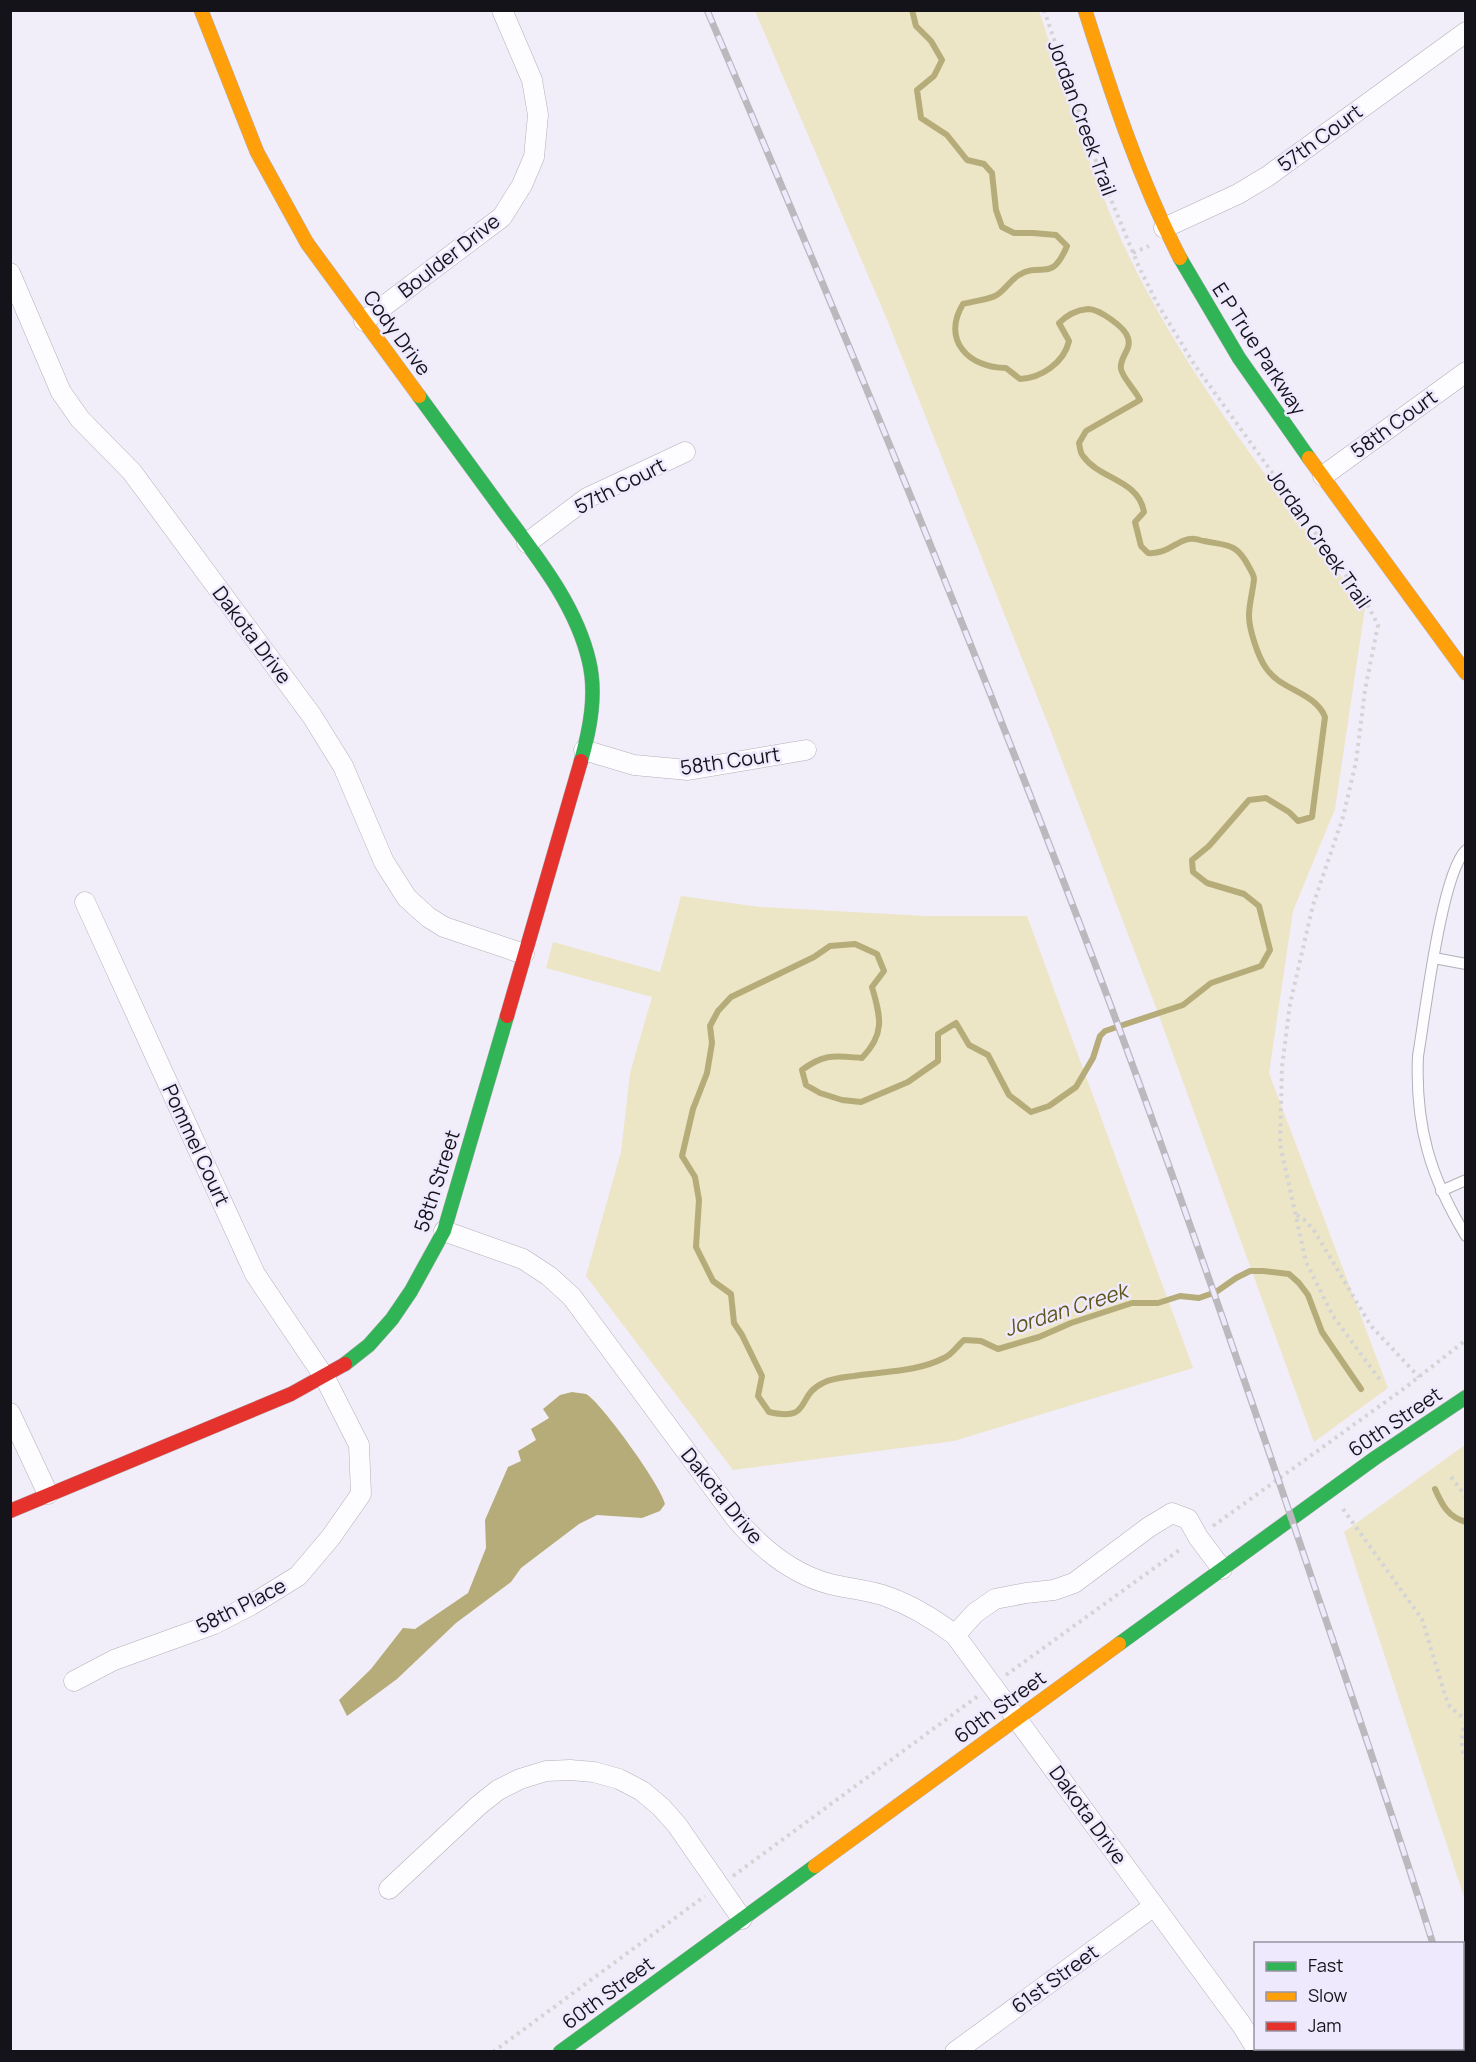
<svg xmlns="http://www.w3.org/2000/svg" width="1476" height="2062" viewBox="0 0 1476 2062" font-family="Manrope,sans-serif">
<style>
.green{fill:#ece5c6}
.water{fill:#b6ac79}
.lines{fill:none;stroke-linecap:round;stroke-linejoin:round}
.stream{stroke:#b6ac79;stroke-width:6}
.lane-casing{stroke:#b2b0b9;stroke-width:12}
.street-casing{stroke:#b2b0b9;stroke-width:21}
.fast-casing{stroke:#b2b0b9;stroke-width:15}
.slow-casing{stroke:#b2b0b9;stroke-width:15}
.jam-casing{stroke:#b2b0b9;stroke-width:15}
.path{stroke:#d4d4d7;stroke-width:4;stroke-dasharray:3 4.5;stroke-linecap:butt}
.lane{stroke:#fdfcfe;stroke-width:10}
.street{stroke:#fdfcfe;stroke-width:20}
.fast{stroke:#30b455;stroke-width:14}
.slow{stroke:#ff9f0a;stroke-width:14}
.jam{stroke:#e5322d;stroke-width:14}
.rail-casing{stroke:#bbb9bd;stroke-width:7}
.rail{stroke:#efe9fe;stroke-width:4.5;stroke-dasharray:14;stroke-linecap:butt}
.labels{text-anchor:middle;stroke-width:5;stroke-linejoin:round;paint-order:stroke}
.street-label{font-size:20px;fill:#15131a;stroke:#efe9fe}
.water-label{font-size:21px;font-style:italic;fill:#5e551b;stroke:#efe9fe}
</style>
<rect width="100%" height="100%" fill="#f1eef9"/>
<path class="green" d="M 755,11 L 1039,11 C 1070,104 1098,199 1144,286 C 1205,401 1288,504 1365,608 L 1335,809 L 1293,911 L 1269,1073 L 1388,1388 L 1314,1442 L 1158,1013 L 1050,729 L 888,322 Z
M 681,896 L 760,907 L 926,916 L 1027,916 L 1193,1368 L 954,1441 L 733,1470 L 586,1276 L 621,1152 L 630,1073 L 652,997 L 546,968 L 553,942 L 660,972 Z
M 1465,1445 L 1465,1900 L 1344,1532 Z"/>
<path class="water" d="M 572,1392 C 576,1393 582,1393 586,1394 C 601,1402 662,1487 665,1504 L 660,1511 L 642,1518 L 597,1515 L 579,1524 L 521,1568 L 511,1582 L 456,1623 L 397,1679 L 347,1716 L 339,1700 L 371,1669 L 403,1628 L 415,1629 L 468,1593 L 486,1548 L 485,1520 L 508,1467 L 521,1461 L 518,1451 L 536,1440 L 531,1429 L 549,1418 L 543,1409 L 560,1395 Z"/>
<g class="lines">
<path class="stream" d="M 912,10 L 916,26 L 931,41 L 942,60 L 934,76 L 917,90 L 921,118 L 947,135 L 967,160 L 984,164 L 992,173 L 996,210 L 1002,227 L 1014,233 L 1033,233 L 1056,235 L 1067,246 C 1051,284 1042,261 1019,275 C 1010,280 1004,292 995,296 C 989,299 971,302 963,304 C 941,340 969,368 1006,368 L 1020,379 C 1041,378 1064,363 1069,341 L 1059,323 C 1066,316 1077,310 1088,309 C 1099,309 1125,327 1128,338 C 1132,350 1119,357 1121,369 C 1122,377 1136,391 1140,400 L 1086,431 L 1079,443 C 1080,447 1080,453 1083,456 C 1100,480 1138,479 1144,512 L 1135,522 L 1141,546 L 1148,553 C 1169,555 1178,537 1195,539 C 1198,539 1201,541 1204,541 C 1227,546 1236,542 1249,567 C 1251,571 1254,575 1254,579 C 1253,591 1249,603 1249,616 C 1249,629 1258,657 1266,668 C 1280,690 1315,692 1325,717 L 1312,817 L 1298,821 L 1289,812 L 1266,798 L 1249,800 L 1209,846 L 1192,860 L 1193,872 L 1207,883 L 1244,894 L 1259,906 L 1270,950 L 1261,966 L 1211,983 L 1183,1005 L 1105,1031 L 1100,1036 L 1093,1058 L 1076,1087 L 1049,1106 L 1031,1112 L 1009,1095 L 988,1055 L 969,1045 L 956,1023 L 938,1034 L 938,1061 L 908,1082 L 861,1102 L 842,1100 L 820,1093 L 806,1085 L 802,1070 C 825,1053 835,1056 862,1058 C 885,1034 881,1018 872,987 L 884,971 L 877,954 L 855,944 L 830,946 L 814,957 L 731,997 L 718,1011 L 710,1026 L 712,1043 L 707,1073 L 693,1109 L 682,1156 L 695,1177 L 699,1200 L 696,1247 L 713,1281 L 731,1294 L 734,1323 L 742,1335 L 762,1376 L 758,1396 L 769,1412 C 813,1422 795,1396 823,1383 C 832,1378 845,1377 854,1376 C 884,1371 917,1372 944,1358 C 952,1355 958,1345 964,1340 L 981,1341 L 998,1349 L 1039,1337 L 1071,1323 L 1132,1303 L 1158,1303 L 1180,1296 L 1199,1298 L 1216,1292 L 1236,1278 L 1250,1271 L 1263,1271 L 1289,1274 L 1299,1283 L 1308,1295 L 1322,1332 L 1361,1389
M 1435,1489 C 1442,1505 1448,1517 1466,1522"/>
<g class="lane-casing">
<path id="lane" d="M 1466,850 C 1441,874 1425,1016 1418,1056 C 1415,1125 1430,1177 1466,1236
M 1434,958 L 1466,964
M 1441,1191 L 1466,1180"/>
</g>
<g class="street-casing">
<path id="street" d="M 1164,228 L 1238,194 L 1268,176 L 1466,32
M 10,273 L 61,392 L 80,419 L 132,472 L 312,716 L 343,766 L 384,862 L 407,898 L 428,917 L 444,927 L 524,954
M 364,321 L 502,217 L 522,185 L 534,157 L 538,115 L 532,80 L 502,10
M 1323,476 L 1466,372
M 527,543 L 587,498 L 685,452
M 584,750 L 634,765 L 688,770 L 806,750
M 444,1231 L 523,1259 L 549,1276 L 572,1297 L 737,1520 C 762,1549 792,1574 830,1584 C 849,1589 870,1590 888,1597 C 913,1606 934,1619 955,1635 L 1241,2024 L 1256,2048
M 10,1413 L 48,1494
M 955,1635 L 975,1613 L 995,1599 L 1026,1593 L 1054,1590 L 1074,1583 L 1149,1527 L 1172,1513 L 1188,1519 L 1198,1537 L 1222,1569
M 74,1681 L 114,1660 L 214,1624 L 251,1605 L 298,1576 L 331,1537 L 361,1494 L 359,1445 L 325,1378 L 255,1274 L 85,902
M 389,1889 L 478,1806 L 498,1790 L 520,1779 L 546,1771 L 570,1770 L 594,1772 L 619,1779 L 642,1791 L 661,1807 L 677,1825 L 742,1919
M 955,2052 L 1154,1906"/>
</g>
<g class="fast-casing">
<path id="fast" d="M 1180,258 L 1239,358 L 1309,458
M 419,396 C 447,434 475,473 503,511 C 537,557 576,605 589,661 C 597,694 590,729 581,761
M 345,1364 L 369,1345 L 392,1319 L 411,1291 L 444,1231 L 507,1016
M 1119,1644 L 1375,1458 L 1466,1397
M 560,2052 L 815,1866"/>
</g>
<g class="slow-casing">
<path id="slow" d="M 201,10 L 257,152 L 307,243 L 419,396
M 1085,10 C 1112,95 1139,179 1180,258
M 1309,458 L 1466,673
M 815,1866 L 1119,1644"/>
</g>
<g class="jam-casing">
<path id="jam" d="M 507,1016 L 581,761
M 10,1511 L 291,1394 L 345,1364"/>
</g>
<path class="path" d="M 1044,10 L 1100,173 L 1139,267 L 1157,303 L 1194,364 L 1368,606 L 1378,625 L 1365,690 L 1356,762 L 1343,817 L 1313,905 L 1290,1004 L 1282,1067 L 1280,1144 L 1306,1262 L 1333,1316 L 1380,1380
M 1133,253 L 1149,246
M 1297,1215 L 1306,1221 L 1315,1232 L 1371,1326 L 1419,1377
M 1451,1477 L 1466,1497
M 1343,1509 L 1422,1619 L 1445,1695 L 1450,1707 L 1466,1720
M 1213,1526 L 1402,1390 L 1466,1340
M 1006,1675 L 1182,1548
M 1466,1721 C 1461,1733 1460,1749 1466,1761
M 733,1876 L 978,1696
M 493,2052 L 705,1896"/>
<use href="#lane" class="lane"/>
<use href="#street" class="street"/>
<use href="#fast" class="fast"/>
<use href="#slow" class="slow"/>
<use href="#jam" class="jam"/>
<g class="rail-casing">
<path id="rail" d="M 707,10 C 847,338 984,668 1109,1001 C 1180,1193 1247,1386 1312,1579 C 1353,1700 1395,1821 1433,1944
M 1462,2038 L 1466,2047"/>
</g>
<use href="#rail" class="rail"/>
</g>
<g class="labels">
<g class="street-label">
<text transform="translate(1082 118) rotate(70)" y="7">Jordan Creek Trail</text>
<text transform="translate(1320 138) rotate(-36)" y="7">57th Court</text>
<text transform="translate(449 256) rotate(-38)" y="7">Boulder Drive</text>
<text transform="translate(397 333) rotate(54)" y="7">Cody Drive</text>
<text transform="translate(1259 349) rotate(57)" y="7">E P True Parkway</text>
<text transform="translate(1394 424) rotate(-36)" y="7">58th Court</text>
<text transform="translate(620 486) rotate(-27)" y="7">57th Court</text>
<text transform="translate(1319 539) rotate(55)" y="7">Jordan Creek Trail</text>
<text transform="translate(252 635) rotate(53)" y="7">Dakota Drive</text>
<text transform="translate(730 761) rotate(-8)" y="7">58th Court</text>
<text transform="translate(196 1145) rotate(65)" y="7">Pommel Court</text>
<text transform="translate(437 1181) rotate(-72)" y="7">58th Street</text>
<text transform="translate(1395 1422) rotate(-34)" y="7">60th Street</text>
<text transform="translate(722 1496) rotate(51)" y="7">Dakota Drive</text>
<text transform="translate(241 1606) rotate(-27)" y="7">58th Place</text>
<text transform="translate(1000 1707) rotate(-36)" y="7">60th Street</text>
<text transform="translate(1088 1815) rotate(54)" y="7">Dakota Drive</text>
<text transform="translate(1055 1979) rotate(-36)" y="7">61st Street</text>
<text transform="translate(608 1993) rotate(-36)" y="7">60th Street</text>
</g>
<g class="water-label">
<text transform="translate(1066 1310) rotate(-18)" y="7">Jordan Creek</text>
</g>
</g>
<rect width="1476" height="2062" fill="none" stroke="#15131a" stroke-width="24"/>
<rect x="1254" y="1942" width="210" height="108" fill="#efe9fe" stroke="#9893a3" stroke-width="1.5"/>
<rect x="1266" y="1962" width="30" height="9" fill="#30b455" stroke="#9893a3" stroke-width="1.5"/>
<text x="1308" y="1972" font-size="18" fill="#15131a">Fast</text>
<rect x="1266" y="1992" width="30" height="9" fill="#ff9f0a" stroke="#9893a3" stroke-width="1.5"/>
<text x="1308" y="2002" font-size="18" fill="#15131a">Slow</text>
<rect x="1266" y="2022" width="30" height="9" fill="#e5322d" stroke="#9893a3" stroke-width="1.5"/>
<text x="1308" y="2032" font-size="18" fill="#15131a">Jam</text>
</svg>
